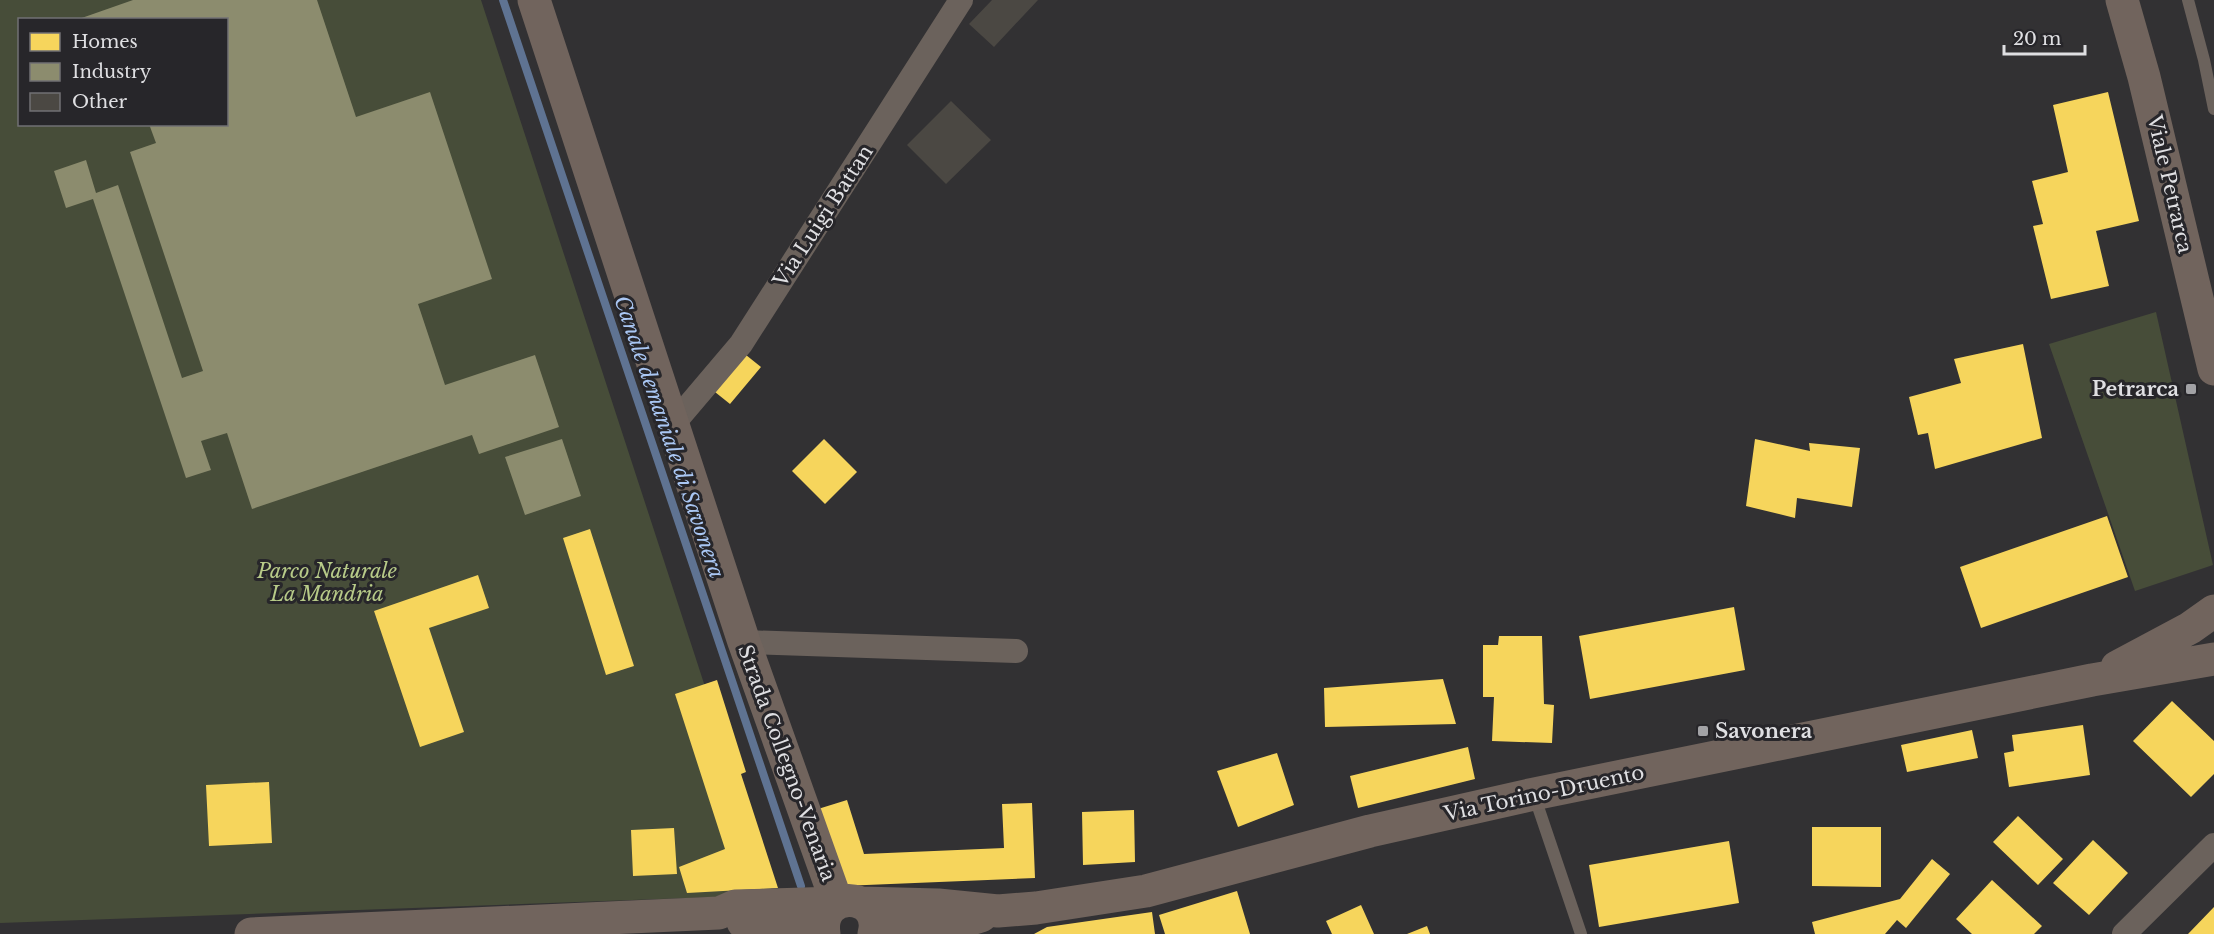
<svg xmlns="http://www.w3.org/2000/svg" width="2214" height="934" viewBox="0 0 2214 934" font-family="'Libre Baskerville',serif">
<style>
.green{fill:#474d39;fill-rule:evenodd}
.homes{fill:#f6d55c}
.industry{fill:#8c8c6e}
.lines{fill:none;stroke-linecap:round;stroke-linejoin:round}
.stream{stroke:#5f7392;stroke-width:8}
.building{fill:#4b4843}
.lane{stroke:#6b625c;stroke-width:12}
.street{stroke:#6b625c;stroke-width:24}
.secondary{stroke:#71645d;stroke-width:33}
.poi-dot{fill:#a2a2a5;stroke:#27262a;stroke-width:2}
.labels{text-anchor:middle;stroke-width:6;stroke-linejoin:round;paint-order:stroke}
.street-label{font-size:20px;fill:#dfdfe2;stroke:#27262a}
.poi-label{font-size:20px;font-weight:bold;fill:#dfdfe2;stroke:#27262a;text-anchor:end}
.park-label{font-size:20px;font-style:italic;fill:#b7ca88;stroke:#27262a}
.water-label{font-size:21px;font-style:italic;fill:#aac7f4;stroke:#27262a}
</style>
<rect width="100%" height="100%" fill="#323133"/>
<path class="green" d="M 0,0 L 481,0 L 773,895 L 0,923 ZM 20,20 L 226,20 L 226,124 L 20,124 Z
M 2156,312 L 2213,565 L 2135,591 L 2049,344 Z"/>
<path class="homes" d="M 2108,92 L 2139,221 L 2096,231 L 2109,286 L 2051,299 L 2033,226 L 2043,224 L 2032,181 L 2068,172 L 2053,105 Z
M 2023,344 L 2042,438 L 1935,469 L 1928,433 L 1918,435 L 1909,397 L 1961,383 L 1954,359 Z
M 741,351 L 761,367 L 730,404 L 710,388 Z
M 824,439 L 857,472 L 825,504 L 792,471 Z
M 1755,439 L 1810,451 L 1809,443 L 1860,448 L 1852,507 L 1797,498 L 1795,518 L 1746,506 Z
M 2107,516 L 2128,577 L 1981,628 L 1960,567 Z
M 590,529 L 634,666 L 606,675 L 563,538 Z
M 478,575 L 489,608 L 429,628 L 464,732 L 420,747 L 374,611 Z
M 1734,607 L 1745,670 L 1590,699 L 1579,636 Z
M 1499,636 L 1542,636 L 1544,704 L 1554,705 L 1552,743 L 1492,741 L 1494,697 L 1483,697 L 1483,645 L 1498,645 Z
M 1443,679 L 1456,724 L 1325,727 L 1324,688 Z
M 717,680 L 746,772 L 741,774 L 778,888 L 687,893 L 679,867 L 725,849 L 675,694 Z
M 2172,701 L 2214,741 L 2214,774 L 2191,797 L 2133,741 Z
M 2083,725 L 2090,775 L 2009,787 L 2004,753 L 2014,751 L 2012,735 Z
M 1972,730 L 1978,758 L 1907,772 L 1901,745 Z
M 1468,747 L 1475,779 L 1358,808 L 1350,776 Z
M 1277,753 L 1294,805 L 1238,827 L 1217,771 Z
M 269,782 L 272,843 L 209,846 L 206,785 Z
M 847,800 L 864,854 L 1004,848 L 1002,804 L 1032,803 L 1035,878 L 842,886 L 818,809 Z
M 1134,810 L 1135,862 L 1083,865 L 1082,812 Z
M 2018,816 L 2063,859 L 2038,885 L 1993,842 Z
M 1812,827 L 1881,827 L 1881,887 L 1812,886 Z
M 674,828 L 677,874 L 633,876 L 631,830 Z
M 2093,840 L 2128,873 L 2089,915 L 2053,883 Z
M 1729,841 L 1739,903 L 1599,927 L 1589,865 Z
M 1932,859 L 1950,874 L 1906,928 L 1897,920 L 1885,934 L 1815,934 L 1812,922 L 1900,899 Z
M 1992,880 L 2042,926 L 2034,934 L 1972,934 L 1956,919 Z
M 1237,891 L 1250,934 L 1165,934 L 1159,915 Z
M 1361,905 L 1374,934 L 1332,934 L 1326,921 Z
M 2214,907 L 2214,934 L 2188,934 Z
M 1152,912 L 1155,934 L 1034,934 L 1047,927 Z
M 1427,926 L 1430,934 L 1407,934 Z"/>
<path class="industry" d="M 133,0 L 317,0 L 356,117 L 430,92 L 492,279 L 418,304 L 445,385 L 535,355 L 559,427 L 479,454 L 472,435 L 252,509 L 227,433 L 201,441 L 211,470 L 186,478 L 93,199 L 66,208 L 54,171 L 86,160 L 96,193 L 118,185 L 182,378 L 203,371 L 130,152 L 156,143 L 149,124 L 226,124 L 226,20 L 76,20 Z
M 562,439 L 581,496 L 525,515 L 505,457 Z"/>
<g class="lines">
<path class="stream" d="M 503,0 L 801,886"/>
</g>
<path class="building" d="M 992,0 L 1038,0 L 994,47 L 969,24 Z
M 951,101 L 991,140 L 946,184 L 907,145 Z"/>
<g class="lines">
<path class="lane" d="M 2188,0 L 2204,60 L 2214,109
M 1534,795 L 1581,934"/>
<path class="street" d="M 674,423 L 741,344 L 961,0
M 744,642 L 1016,651
M 2124,934 L 2214,845"/>
<path class="secondary" d="M 534,0 L 744,642 L 837,903
M 2122,0 L 2144,77 L 2214,369
M 2117,667 L 2190,628 L 2214,611
M 861,903 L 938,905 L 998,911 L 1036,908 L 1146,891 L 1370,831 L 1534,794 L 2092,680 L 2214,659
M 743,922 L 778,925 L 808,934
M 251,934 L 719,913 L 735,906 L 837,903
M 824,934 C 817,887 885,892 874,934
M 901,934 L 940,928 L 981,916"/>
</g>
<g class="poi-dot">
<rect x="2185" y="383" width="12" height="12" rx="3"/>
<rect x="1697" y="725" width="12" height="12" rx="3"/>
</g>
<g class="labels">
<g class="street-label">
<text transform="translate(2170 184) rotate(77)" y="7">Viale Petrarca</text>
<text transform="translate(823 216) rotate(-57)" y="7">Via Luigi Battan</text>
<text transform="translate(787 763) rotate(70)" y="7">Strada Collegno-Venaria</text>
<text transform="translate(1544 793) rotate(-12)" y="7">Via Torino-Druento</text>
</g>
<g class="poi-label">
<text x="2179" y="396">Petrarca</text>
<text x="1715" y="738" text-anchor="start">Savonera</text>
</g>
<g class="park-label">
<text x="327" y="578">Parco Naturale<tspan x="327" dy="23">La Mandria</tspan></text>
</g>
<g class="water-label">
<text transform="translate(669 437) rotate(71)" y="7">Canale demaniale di Savonera</text>
</g>
</g>
<rect x="18" y="18" width="210" height="108" fill="#27262a" stroke="#717074" stroke-width="1.5"/>
<rect x="30" y="33" width="30" height="18" fill="#f6d55c" stroke="#717074" stroke-width="1.5"/>
<text x="72" y="48" font-size="18" fill="#dfdfe2">Homes</text>
<rect x="30" y="63" width="30" height="18" fill="#8c8c6e" stroke="#717074" stroke-width="1.5"/>
<text x="72" y="78" font-size="18" fill="#dfdfe2">Industry</text>
<rect x="30" y="93" width="30" height="18" fill="#4b4843" stroke="#717074" stroke-width="1.5"/>
<text x="72" y="108" font-size="18" fill="#dfdfe2">Other</text>
<path d="M2004 45v9h81v-9" fill="none" stroke="#dfdfe2" stroke-width="3"/>
<text x="2013" y="45" font-size="18" fill="#dfdfe2" stroke="#27262a" stroke-width="4.5" paint-order="stroke">20 m</text>
</svg>
